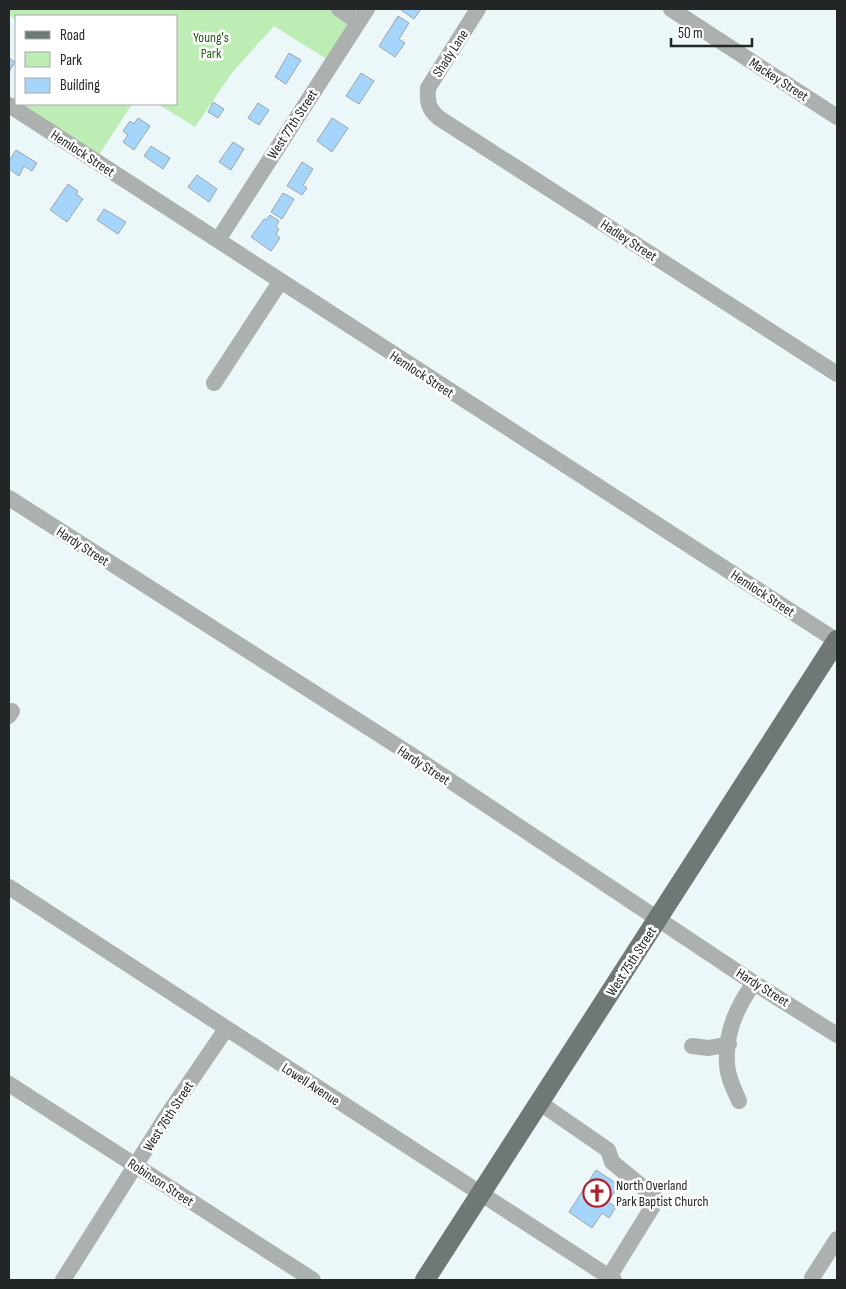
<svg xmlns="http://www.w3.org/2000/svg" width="846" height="1289" viewBox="0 0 846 1289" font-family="'Sofia Sans Condensed',sans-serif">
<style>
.green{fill:#bdecb4}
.building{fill:#a6d5fc;stroke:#9ea5ab}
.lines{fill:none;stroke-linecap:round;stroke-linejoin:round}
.minor{stroke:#acb0af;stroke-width:16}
.major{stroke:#707875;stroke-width:20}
.labels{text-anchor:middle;stroke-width:5;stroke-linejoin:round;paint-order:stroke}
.park-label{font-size:14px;fill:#205d14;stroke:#fff}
.street-label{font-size:14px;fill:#222626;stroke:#fff}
.poi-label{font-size:14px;fill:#222626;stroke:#fff;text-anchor:start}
</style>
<rect width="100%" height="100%" fill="#ecf7f9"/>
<path class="green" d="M 9,9 L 360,9 L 328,60 L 274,26 L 231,74 L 195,127 L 158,104 L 176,104 L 176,16 L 16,16 L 16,20 L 9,15 Z
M 19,104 L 132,104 L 99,155 Z"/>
<path class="building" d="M 402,9 L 421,9 L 414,19 L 401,10 Z
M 398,16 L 409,23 L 399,39 L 405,43 L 395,57 L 379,46 Z
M 289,53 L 301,60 L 286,84 L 275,77 Z
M 9,58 L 15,62 L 9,72 Z
M 361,73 L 374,81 L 359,104 L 346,96 Z
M 213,102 L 224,109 L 218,118 L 208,112 Z
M 258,103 L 269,110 L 259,125 L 248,118 Z
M 138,118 L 150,126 L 134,150 L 123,142 L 128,135 L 123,131 L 130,121 L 134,124 Z
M 332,118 L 348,128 L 332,152 L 317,141 Z
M 233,142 L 244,149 L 231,170 L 219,162 Z
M 151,146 L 170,158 L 163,169 L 144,156 Z
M 16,150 L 37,163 L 32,171 L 24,166 L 19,176 L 9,169 L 9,161 Z
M 302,162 L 313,169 L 303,185 L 307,188 L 302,195 L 287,186 Z
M 197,175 L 217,189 L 209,202 L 188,187 Z
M 68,184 L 78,191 L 76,194 L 83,199 L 67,222 L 50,210 Z
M 283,193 L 294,199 L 282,219 L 271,212 Z
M 104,209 L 126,222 L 118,234 L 97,220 Z
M 270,215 L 279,221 L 276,227 L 279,229 L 276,234 L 280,238 L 271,251 L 251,237 L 264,219 L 266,220 Z
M 596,1170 L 619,1185 L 608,1202 L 616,1207 L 609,1218 L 602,1213 L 592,1228 L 569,1212 Z"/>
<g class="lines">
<path class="minor" d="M 339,9 L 358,22
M 478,9 L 428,88 C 427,101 428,109 439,118 L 837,374
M 671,9 L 837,117
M 9,105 L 837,641
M 218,240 L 367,9
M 214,383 L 280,282
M 9,498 L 413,756 L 754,983 L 837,1035
M 9,716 L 12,711
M 9,887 L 614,1280
M 692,1046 L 709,1048 L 729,1044
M 9,1084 L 313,1280
M 739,1101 C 734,1089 727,1076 727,1063 C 725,1034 737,1006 754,983
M 540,1103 L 608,1150 L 612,1162 L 656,1198 L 656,1201 L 609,1277
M 812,1278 L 837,1239
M 63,1280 L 166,1117 L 226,1029"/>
<path class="major" d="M 425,1280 L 837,640"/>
</g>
<defs>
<g id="church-ring" transform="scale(1.4375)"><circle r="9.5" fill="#fff" stroke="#b11f2f" stroke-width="1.5"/><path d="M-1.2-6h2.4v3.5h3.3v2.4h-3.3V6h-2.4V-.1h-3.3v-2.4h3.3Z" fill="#b11f2f"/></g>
</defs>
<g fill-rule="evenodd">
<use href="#church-ring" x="597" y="1193"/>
</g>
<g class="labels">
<g class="park-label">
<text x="211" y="42">Young's<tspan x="211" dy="16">Park</tspan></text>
</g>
<g class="street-label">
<text transform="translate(450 53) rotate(-57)" y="5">Shady Lane</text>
<text transform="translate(779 79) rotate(33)" y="5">Mackey Street</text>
<text transform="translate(292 124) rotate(-57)" y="5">West 77th Street</text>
<text transform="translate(83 153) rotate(33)" y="5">Hemlock Street</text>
<text transform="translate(629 240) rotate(33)" y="5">Hadley Street</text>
<text transform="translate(422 374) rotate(33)" y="5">Hemlock Street</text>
<text transform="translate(83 546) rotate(33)" y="5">Hardy Street</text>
<text transform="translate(763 593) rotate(33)" y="5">Hemlock Street</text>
<text transform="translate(424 765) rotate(33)" y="5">Hardy Street</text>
<text transform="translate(631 961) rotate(-57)" y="5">West 75th Street</text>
<text transform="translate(763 987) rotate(32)" y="5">Hardy Street</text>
<text transform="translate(311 1084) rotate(33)" y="5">Lowell Avenue</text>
<text transform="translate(168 1116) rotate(-57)" y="5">West 76th Street</text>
<text transform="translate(161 1182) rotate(33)" y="5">Robinson Street</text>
</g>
<g class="poi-label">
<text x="616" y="1190">North Overland<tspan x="616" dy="16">Park Baptist Church</tspan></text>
</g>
</g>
<rect width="846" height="1289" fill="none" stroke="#222626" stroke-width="20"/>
<rect x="15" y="15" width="162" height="90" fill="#ffffff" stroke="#a7a8a8"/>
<rect x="25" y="31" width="25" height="8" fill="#707875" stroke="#a7a8a8"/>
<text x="60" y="40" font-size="15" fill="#222626">Road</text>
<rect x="25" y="52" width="25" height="15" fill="#bdecb4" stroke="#a7a8a8"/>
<text x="60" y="65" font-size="15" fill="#222626">Park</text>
<rect x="25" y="78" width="25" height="15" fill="#a6d5fc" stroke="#a7a8a8"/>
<text x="60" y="90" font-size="15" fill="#222626">Building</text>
<path d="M671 38v8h81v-8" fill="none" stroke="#222626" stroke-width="2.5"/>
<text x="678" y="38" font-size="15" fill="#222626" stroke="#ffffff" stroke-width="4" paint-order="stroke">50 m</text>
</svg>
